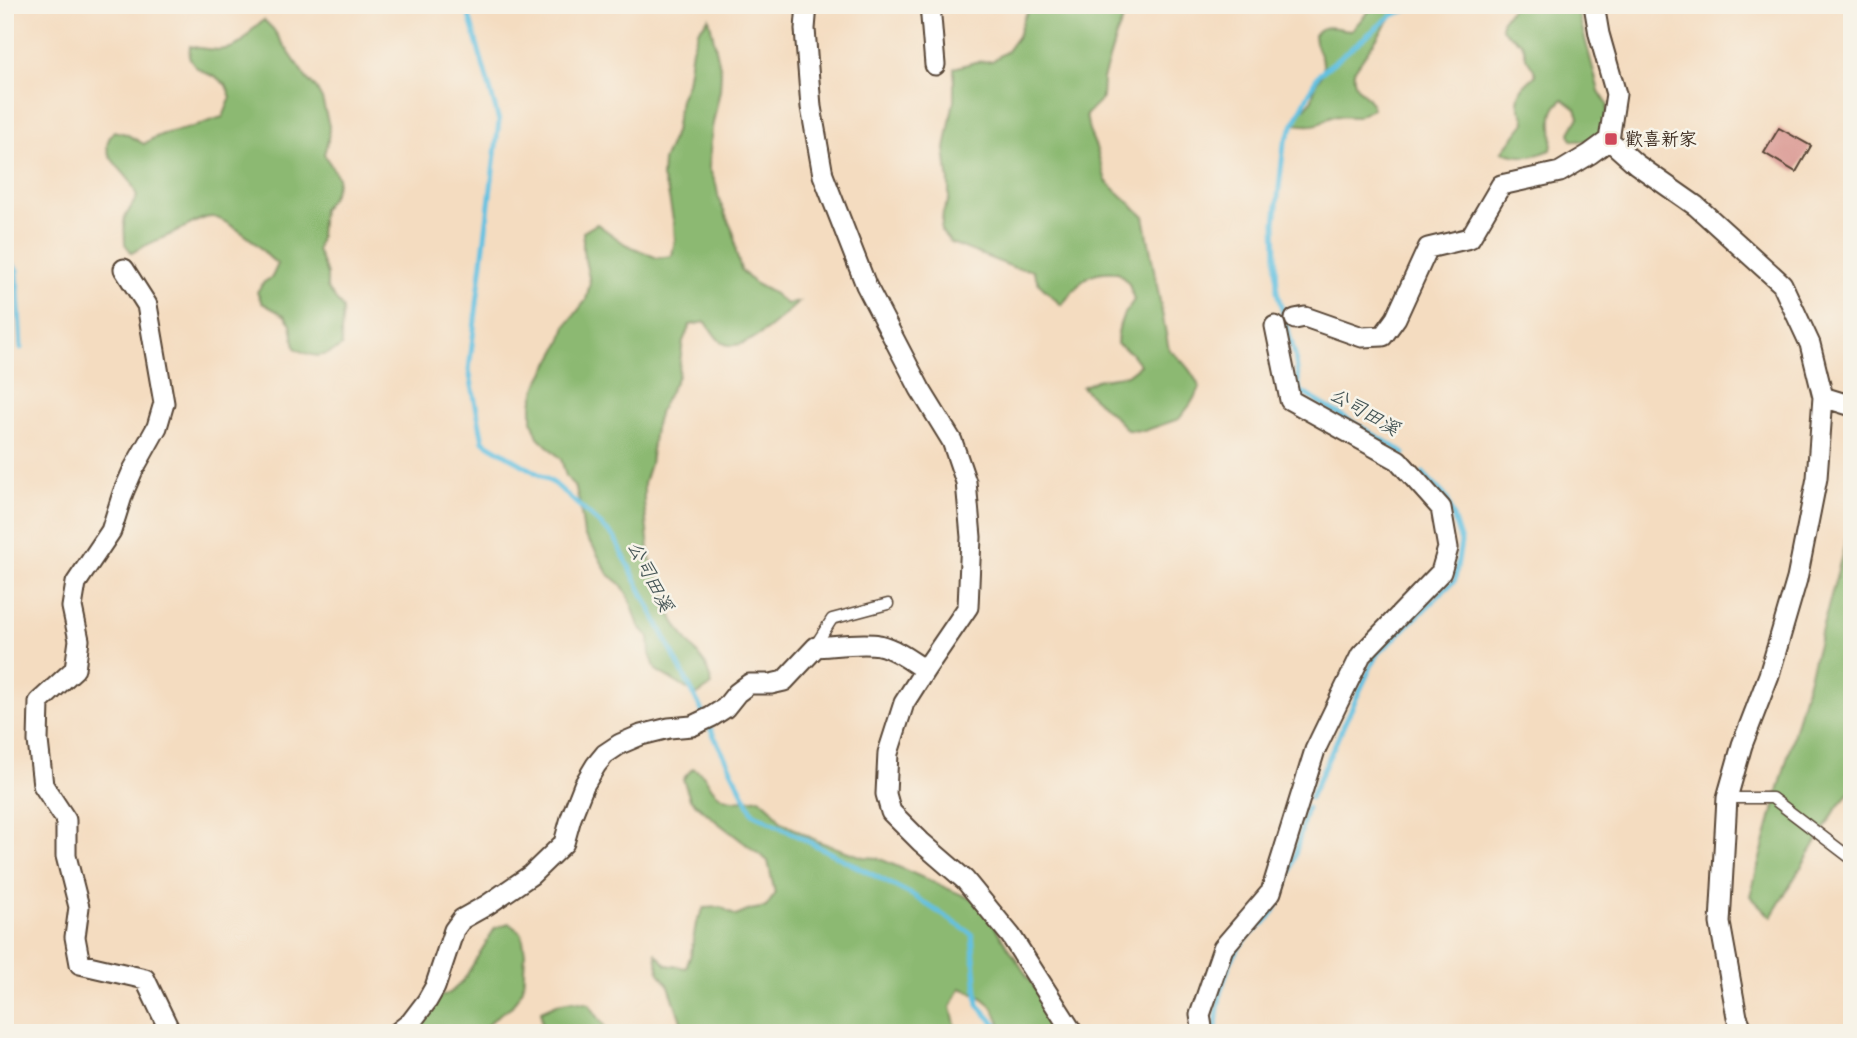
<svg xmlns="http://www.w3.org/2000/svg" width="1857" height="1038" viewBox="0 0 1857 1038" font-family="'Playpen Sans','LXGW WenKai TC',sans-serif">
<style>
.forest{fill:#8cb972;stroke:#647248;stroke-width:2}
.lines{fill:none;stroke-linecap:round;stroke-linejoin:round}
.stream{stroke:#63c1e1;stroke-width:5}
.building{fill:#db9c96}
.lane-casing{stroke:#574536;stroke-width:13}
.street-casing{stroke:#574536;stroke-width:23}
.lane{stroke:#fff;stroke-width:10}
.street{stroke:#fff;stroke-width:19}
.poi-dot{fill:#d1495b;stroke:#f7f3e8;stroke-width:2.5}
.labels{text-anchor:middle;stroke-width:5;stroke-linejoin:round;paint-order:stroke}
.poi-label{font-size:18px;fill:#3b2a1e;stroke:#f7f3e8;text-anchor:start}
.water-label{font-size:19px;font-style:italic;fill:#475758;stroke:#f7f3e8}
</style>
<rect width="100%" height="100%" fill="#f7f3e8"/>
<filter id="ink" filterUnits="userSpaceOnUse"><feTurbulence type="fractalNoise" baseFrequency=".0143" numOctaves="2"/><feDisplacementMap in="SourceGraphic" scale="14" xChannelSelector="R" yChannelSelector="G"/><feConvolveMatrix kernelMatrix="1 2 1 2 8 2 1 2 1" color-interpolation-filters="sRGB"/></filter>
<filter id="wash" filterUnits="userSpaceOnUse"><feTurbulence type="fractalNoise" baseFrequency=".00686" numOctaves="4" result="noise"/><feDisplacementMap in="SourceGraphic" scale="28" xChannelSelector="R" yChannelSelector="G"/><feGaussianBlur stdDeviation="1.57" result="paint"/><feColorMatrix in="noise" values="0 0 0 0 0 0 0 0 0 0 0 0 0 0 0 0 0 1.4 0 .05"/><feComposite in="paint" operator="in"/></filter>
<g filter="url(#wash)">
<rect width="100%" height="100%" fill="#f4dcc0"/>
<path class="forest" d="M 1031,5 L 1129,5 L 1116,36 L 1103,79 L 1102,99 L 1086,115 L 1089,131 L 1096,147 L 1106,181 L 1144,216 L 1169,350 C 1184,361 1192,372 1200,388 L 1190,405 L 1179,419 L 1144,431 L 1127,430 C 1114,414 1096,401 1082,387 L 1096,380 L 1127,375 L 1140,365 L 1130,352 L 1117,344 C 1118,323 1122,317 1134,300 L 1129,284 L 1118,272 C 1084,269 1082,283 1061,305 L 1039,284 L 1033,270 L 1015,268 L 951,243 L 941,231 L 943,212 L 949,200 L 949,183 L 945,149 L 954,100 L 954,68 L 975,62 L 992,61 L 1007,51 L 1018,36 L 1023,20 Z
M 1377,5 L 1408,5 L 1392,16 L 1354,71 C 1351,92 1368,90 1373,108 L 1357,117 L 1331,116 C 1319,127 1310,126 1294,124 L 1296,117 L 1312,100 L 1315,85 L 1324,71 L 1323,63 L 1315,43 L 1314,35 C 1324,21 1338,30 1352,30 L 1368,12 Z
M 1514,5 L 1576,5 L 1599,91 L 1608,105 C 1605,120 1607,136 1590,140 C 1583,141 1580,142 1572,140 L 1570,133 L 1579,117 L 1576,109 L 1563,99 C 1543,115 1557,129 1551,150 C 1531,158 1522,158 1502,152 L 1525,123 C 1525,115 1521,113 1519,106 C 1515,91 1527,83 1536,75 C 1534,68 1531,65 1527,59 C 1524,53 1526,48 1520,42 C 1513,36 1506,35 1501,27 L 1503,19 Z
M 709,18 L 721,71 L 720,90 L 712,128 L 709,168 L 716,184 L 719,200 L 734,234 L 736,252 L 741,270 L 754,283 L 773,293 L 786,304 L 799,302 C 782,316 753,348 729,345 C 718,343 712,331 706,322 L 690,325 L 683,341 L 678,376 L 660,410 L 655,428 L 650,464 L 644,483 L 644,502 L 650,559 L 664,587 L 667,604 L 674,621 L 685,638 L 706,665 L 712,685 L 697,695 L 656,670 L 650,654 L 649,637 L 639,626 L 629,597 L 621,584 L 608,574 L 594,548 L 584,535 L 580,505 L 576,489 L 566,476 L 561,459 L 538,437 L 532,421 L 532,404 L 537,386 L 561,342 L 566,326 L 586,300 L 590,282 L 583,251 L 583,232 L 597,224 L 625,244 L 657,258 L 672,256 L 675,240 L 674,225 L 668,192 L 662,178 L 663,161 L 675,132 L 680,99 L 687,83 L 692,49 L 698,31 Z
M 264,20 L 273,29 L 307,79 L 316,88 L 322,99 L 329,126 L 328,140 L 324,154 L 338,177 C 336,191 332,199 322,209 L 320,236 L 317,250 L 327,274 L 327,288 L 343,309 L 341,333 L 342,346 C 325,358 313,359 295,348 L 291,324 L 284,315 L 262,303 L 257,292 L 263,283 L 272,277 L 278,264 C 266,257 264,250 254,242 C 246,235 221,217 212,217 C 200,217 187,227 176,232 C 161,239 146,244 132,253 L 125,244 L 124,219 L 137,197 C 135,191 133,186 130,181 C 118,164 96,152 114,131 L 126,134 L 144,144 C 164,130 174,133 196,126 C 206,123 213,119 223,117 L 231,97 L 226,85 L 217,78 L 206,73 L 196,67 L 189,57 L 190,46 C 207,50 231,54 244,40 C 253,30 251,28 264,20 Z
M 1852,518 L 1852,790 L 1838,806 L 1771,917 L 1750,896 Z
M 693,768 C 705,775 705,777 712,788 C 723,804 743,801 760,798 L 772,809 L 781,822 L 817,841 L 863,857 L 878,858 L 974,900 L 983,909 L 1052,1014 L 1060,1033 L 1003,1033 C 996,1006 987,996 960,988 L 951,1007 L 957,1033 L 685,1033 L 669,986 L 659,973 L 656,954 L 667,965 L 686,968 L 691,954 L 696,923 L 704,908 L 721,907 L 736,916 L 750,910 L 766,907 L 775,894 L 768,861 L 717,822 L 690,799 L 683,779 Z
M 509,923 L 522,934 L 525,953 L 523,989 L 512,1006 L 497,1016 L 479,1033 L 396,1033 L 432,1000 L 450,993 L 463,981 L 495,928 Z
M 573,1001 L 589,1004 L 609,1033 L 542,1033 L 541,1011 L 557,1004 Z"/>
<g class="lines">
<path class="stream" d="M 466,5 L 499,121 L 469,370 L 483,441 L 555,484 L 614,537 L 704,715
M 5,255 L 17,270 L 21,348
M 1404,454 L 1398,449 L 1300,391 L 1295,355 L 1277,292 L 1275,223 L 1284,144 L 1318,75 L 1391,16 L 1419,5
M 708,724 L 753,813 L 914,896 L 972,934 L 978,1005 L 1004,1033
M 1310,798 L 1376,656 L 1455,580 L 1461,542 L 1447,498 L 1423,473
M 1216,1033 C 1216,1005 1225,962 1244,941 C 1252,932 1264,925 1271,915 C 1290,888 1298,840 1307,808"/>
</g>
<g id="blocks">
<path class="building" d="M 1779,128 L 1811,146 L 1796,172 L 1764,153 Z"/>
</g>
</g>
<g filter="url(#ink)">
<use href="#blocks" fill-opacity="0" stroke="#574536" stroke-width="2"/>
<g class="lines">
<g class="lane-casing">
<path id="lane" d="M 815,646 L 832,619 L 888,604
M 1727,798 L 1772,798 L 1852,859"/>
</g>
<g class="street-casing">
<path id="street" d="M 807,5 L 805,29 L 811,107 L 823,175 L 866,285 L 920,389 L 952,441 L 966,482 L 971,537 L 968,607 L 925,670 L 904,703 L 888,753 L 886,794 L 891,812 L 921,842 L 965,880 L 1011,936 L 1073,1033
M 930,5 L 935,65
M 1594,5 L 1599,34 L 1616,94 L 1609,140 L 1636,164 L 1696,206 L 1782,284 L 1810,344 L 1823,397
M 124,269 L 147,305 L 164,403 L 157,427 L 133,470 L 123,493 L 111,531 L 76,583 L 72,607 L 79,640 L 75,669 L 39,702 L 38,741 L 43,785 L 66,820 L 66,856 L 79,907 L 75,937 L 80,964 L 145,979 L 168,1027
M 1295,319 L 1305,317 L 1362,337 L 1383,336 L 1396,318 L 1428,248 L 1470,238 L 1501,185 L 1560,172 L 1590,154 L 1609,140
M 397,1033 L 411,1022 L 427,1001 L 435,987 L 454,930 L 462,919 L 487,905 L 531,875 L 564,843 L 571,818 L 584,785 L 596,765 L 605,754 L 620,744 L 641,735 L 669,728 L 692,726 L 711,717 L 725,708 L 737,693 L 749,684 L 771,684 L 784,681 L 816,647 C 834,646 862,642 879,645 C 896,649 911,661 925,670
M 1203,1033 L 1200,1015 L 1223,948 L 1271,892 L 1315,750 L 1361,655 L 1441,572 L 1448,548 L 1441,508 L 1398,460 L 1290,400 L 1275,326
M 1744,1033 L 1737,1017 L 1720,923 L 1727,798 L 1742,745 L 1769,675 L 1797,579 L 1817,478 L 1823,397 L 1852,406"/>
</g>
<use href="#lane" class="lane"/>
<use href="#street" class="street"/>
</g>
</g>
<rect class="poi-dot" x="1604" y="132" width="14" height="14" rx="3.5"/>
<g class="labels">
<g class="poi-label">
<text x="1625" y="145">歡喜新家</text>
</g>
<g class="water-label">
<text transform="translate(1365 411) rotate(30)" y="7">公司田溪</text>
<text transform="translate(651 576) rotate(63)" y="7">公司田溪</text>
</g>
</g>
<rect width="1857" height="1038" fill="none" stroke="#f7f3e8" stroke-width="28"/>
</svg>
